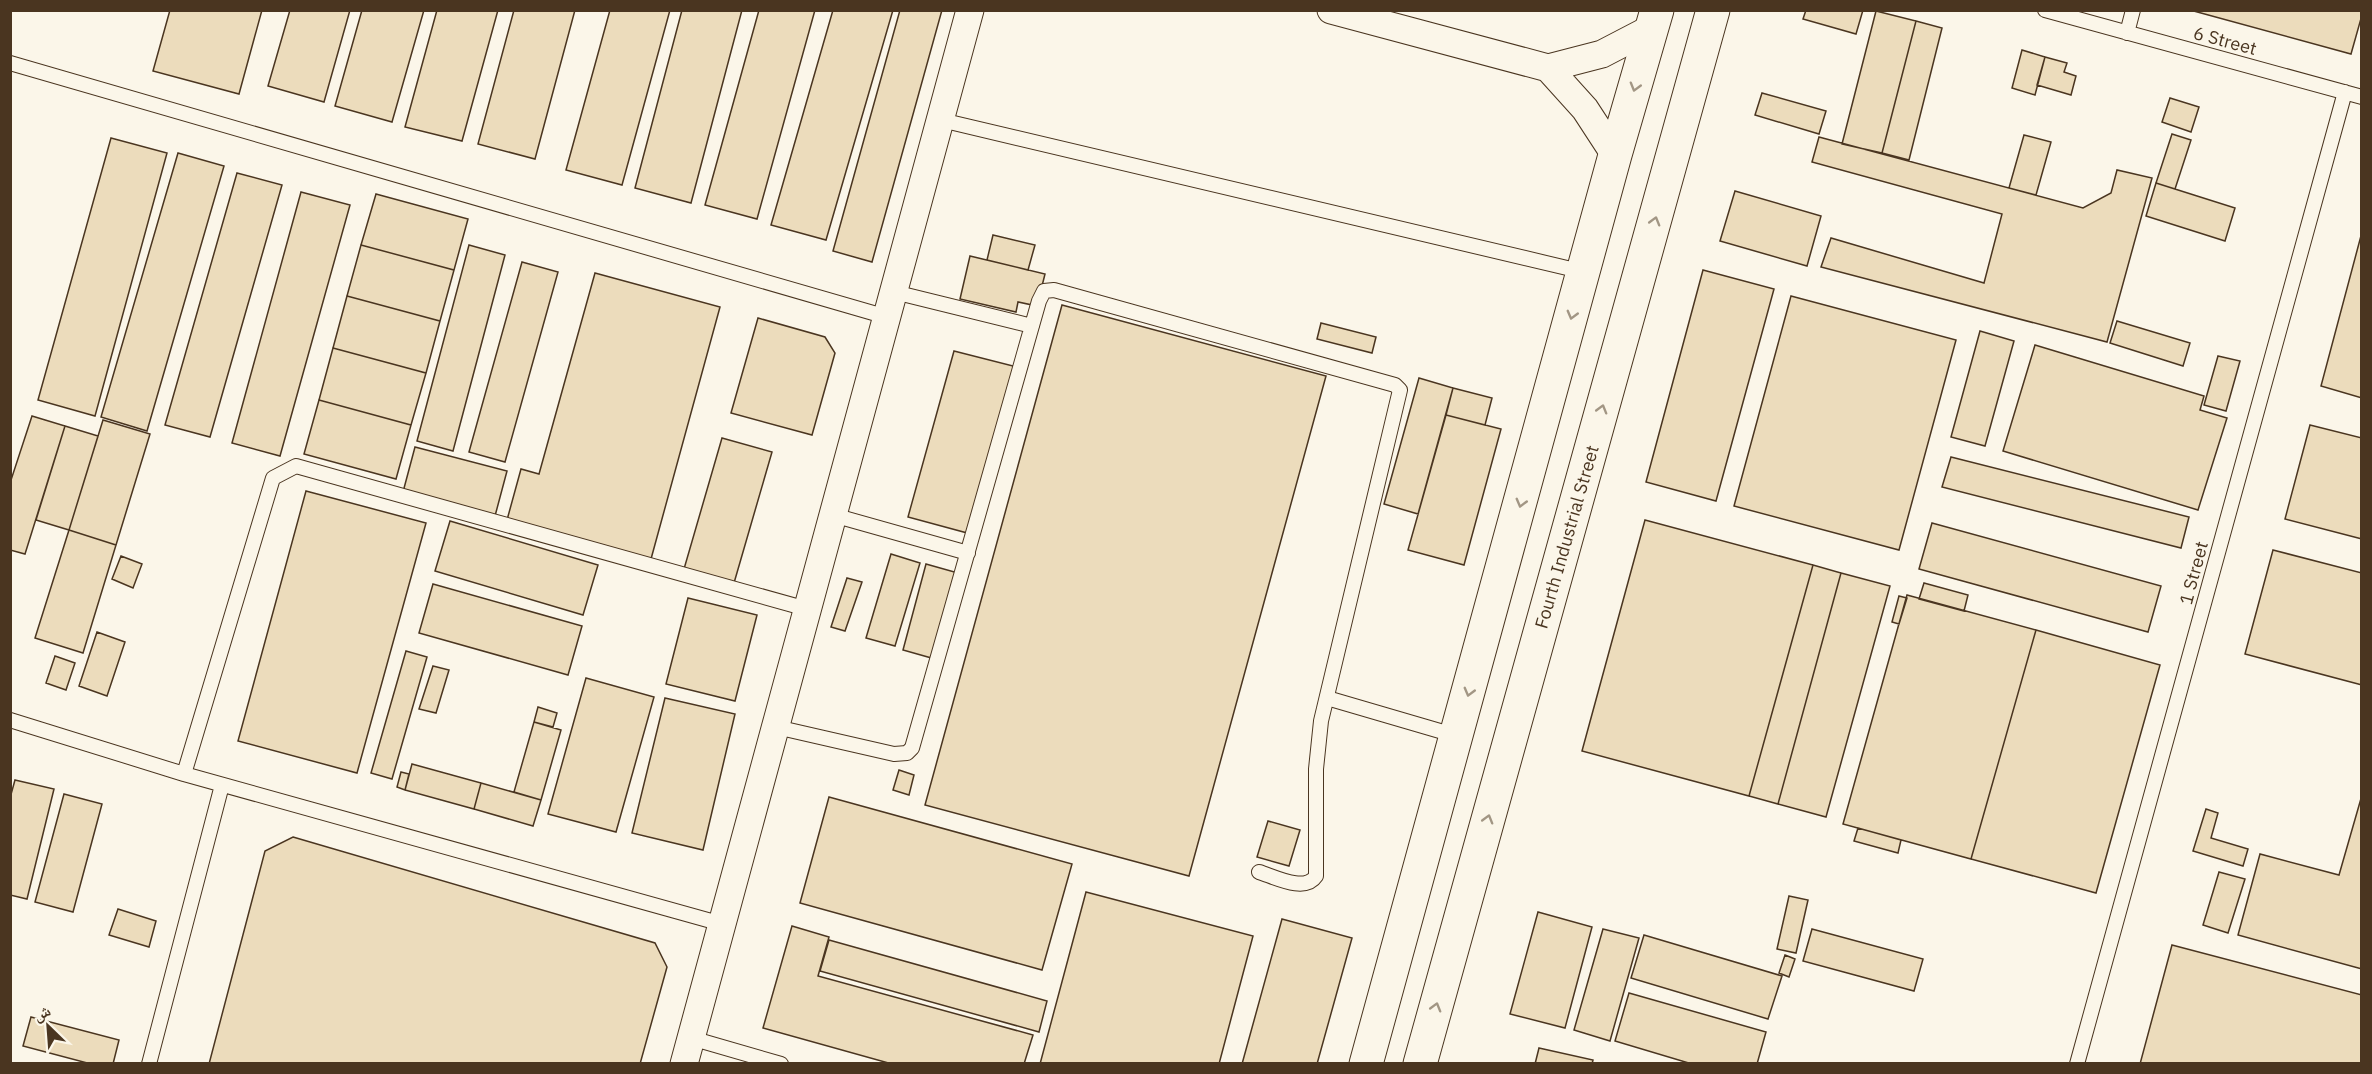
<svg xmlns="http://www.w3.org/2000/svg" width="2372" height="1074" viewBox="0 0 2372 1074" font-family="'IBM Plex Sans','Noto Naskh Arabic',sans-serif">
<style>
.building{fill:#ecdcbc;stroke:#4a3520;stroke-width:1.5}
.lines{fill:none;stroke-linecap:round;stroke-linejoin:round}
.service-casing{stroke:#4a3520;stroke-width:16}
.minor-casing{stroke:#4a3520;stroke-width:29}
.secondary-casing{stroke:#4a3520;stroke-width:35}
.service{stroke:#fbf6e9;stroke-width:14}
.minor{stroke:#fbf6e9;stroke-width:27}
.secondary{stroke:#fbf6e9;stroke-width:33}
.oneway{stroke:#a29684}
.labels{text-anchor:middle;stroke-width:4.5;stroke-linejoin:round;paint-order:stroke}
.street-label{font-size:18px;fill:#4a3520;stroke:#fbf6e9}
</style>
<rect width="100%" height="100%" fill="#fbf6e9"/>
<path class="building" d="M 170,10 L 262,10 L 239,94 L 153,71 Z
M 290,10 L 350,10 L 324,102 L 268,86 Z
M 362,10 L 424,10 L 392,122 L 335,106 Z
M 437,10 L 498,10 L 462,141 L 405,127 Z
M 514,10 L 575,10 L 535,159 L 478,144 Z
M 610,10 L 670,10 L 622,185 L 566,170 Z
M 682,10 L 742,10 L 691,203 L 635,188 Z
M 759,10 L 815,10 L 757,219 L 705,205 Z
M 833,10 L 893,10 L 826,240 L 771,225 Z
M 900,10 L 942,10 L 872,262 L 833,251 Z
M 1806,10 L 1863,10 L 1856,34 L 1803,19 Z
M 2190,10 L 2362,10 L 2362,15 L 2351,54 Z
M 1876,11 L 1916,21 L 1882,153 L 1842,144 Z
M 1916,21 L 1942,28 L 1909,160 L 1882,153 Z
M 2022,50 L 2045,57 L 2035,95 L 2012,88 Z
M 2045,57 L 2067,63 L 2064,72 L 2076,76 L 2071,95 L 2037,85 Z
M 1762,93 L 1826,111 L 1819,134 L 1755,115 Z
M 2170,98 L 2199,107 L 2191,132 L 2162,122 Z
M 2172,134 L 2191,140 L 2175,189 L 2156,183 Z
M 2024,135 L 2051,142 L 2036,195 L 2009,188 Z
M 1819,137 L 2083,208 L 2111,193 L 2117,170 L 2152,178 L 2107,342 L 1821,267 L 1831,238 L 1984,283 L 2002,214 L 1812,162 Z
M 111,138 L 167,153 L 95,416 L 38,400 Z
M 178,153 L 224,166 L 147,431 L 101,417 Z
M 237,173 L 282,185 L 210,437 L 165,425 Z
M 2156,183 L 2235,208 L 2225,241 L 2146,216 Z
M 1735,191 L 1821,216 L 1807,266 L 1720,241 Z
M 301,192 L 350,205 L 280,456 L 232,443 Z
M 376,194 L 468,219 L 454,270 L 361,245 Z
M 2362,232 L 2362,398 L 2321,386 Z
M 993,235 L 1035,245 L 1028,270 L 987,260 Z
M 361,245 L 454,270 L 440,321 L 347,296 Z
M 469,245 L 505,255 L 453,451 L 417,441 Z
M 970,256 L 1045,274 L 1037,306 L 1018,302 L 1016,312 L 960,299 Z
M 522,262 L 558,272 L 505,462 L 469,452 Z
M 1703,270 L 1774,289 L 1716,501 L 1646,482 Z
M 595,273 L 720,307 L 651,559 L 507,520 L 521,469 L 539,474 Z
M 347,296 L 440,321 L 426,373 L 333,348 Z
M 1791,296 L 1956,340 L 1899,550 L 1734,506 Z
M 1062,305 L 1326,376 L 1189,876 L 925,805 Z
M 758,318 L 825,337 L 835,353 L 812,435 L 731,413 Z
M 2117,321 L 2190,343 L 2183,366 L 2110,343 Z
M 1321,323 L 1376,337 L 1372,353 L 1317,339 Z
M 1980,331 L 2014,341 L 1985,446 L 1951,437 Z
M 2035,345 L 2204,396 L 2200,410 L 2227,418 L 2198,510 L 2003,451 Z
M 333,348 L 426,373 L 411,425 L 319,400 Z
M 954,351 L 1017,367 L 971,534 L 908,517 Z
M 2218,356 L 2240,361 L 2226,411 L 2204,405 Z
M 1419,378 L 1453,388 L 1418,514 L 1384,504 Z
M 1453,388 L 1492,398 L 1485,425 L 1446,415 Z
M 319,400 L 411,425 L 396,479 L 304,454 Z
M 1446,415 L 1501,429 L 1464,565 L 1408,550 Z
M 32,416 L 65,426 L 25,554 L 10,550 L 10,483 Z
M 103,420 L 150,434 L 116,545 L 69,530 Z
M 2310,425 L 2362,438 L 2362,539 L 2285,519 Z
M 65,426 L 98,436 L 69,530 L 36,520 Z
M 722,438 L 772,452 L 734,583 L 684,569 Z
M 415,447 L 507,471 L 495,516 L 403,492 Z
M 1951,457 L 2189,517 L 2181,548 L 1942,487 Z
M 306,491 L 426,523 L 357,773 L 238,741 Z
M 1645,520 L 1813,565 L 1749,796 L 1582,751 Z
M 450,521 L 598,565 L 583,615 L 435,571 Z
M 1932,523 L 2161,586 L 2148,632 L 1919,569 Z
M 69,530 L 116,545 L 83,653 L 35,638 Z
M 2273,550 L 2362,573 L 2362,685 L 2245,654 Z
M 891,554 L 920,563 L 895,646 L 866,638 Z
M 121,556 L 142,564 L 133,588 L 112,579 Z
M 926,564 L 958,573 L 935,659 L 903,650 Z
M 1813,565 L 1841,573 L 1778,804 L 1749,796 Z
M 1841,573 L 1890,586 L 1826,817 L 1778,804 Z
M 847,578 L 862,582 L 845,631 L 831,627 Z
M 1924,583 L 1968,595 L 1964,611 L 1919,599 Z
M 433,584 L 582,626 L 568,675 L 419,633 Z
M 1907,595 L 2036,630 L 1971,859 L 1843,824 Z
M 1899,596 L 1907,598 L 1899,624 L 1892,622 Z
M 688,598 L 757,615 L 735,701 L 666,684 Z
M 2036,630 L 2160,665 L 2096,893 L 1971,859 Z
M 97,632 L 125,642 L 107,696 L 79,686 Z
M 406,651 L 427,657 L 392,779 L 371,773 Z
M 55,656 L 75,663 L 66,690 L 46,683 Z
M 433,666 L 449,670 L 436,713 L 419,709 Z
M 586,678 L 654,697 L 616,832 L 548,814 Z
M 665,698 L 735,714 L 703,850 L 632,833 Z
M 538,707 L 557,713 L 553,727 L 534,722 Z
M 534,722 L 561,730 L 541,800 L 514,792 Z
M 412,764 L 481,783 L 474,809 L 405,790 Z
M 899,770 L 914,775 L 909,795 L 893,790 Z
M 401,772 L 409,774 L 405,790 L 397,787 Z
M 15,780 L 54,789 L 27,899 L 10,895 L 10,798 Z
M 481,783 L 541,800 L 533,826 L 474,809 Z
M 64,794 L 102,804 L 73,912 L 35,902 Z
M 2362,795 L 2362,969 L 2238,935 L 2260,854 L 2339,875 Z
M 829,797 L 1072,864 L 1042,970 L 800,903 Z
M 2206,809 L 2218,813 L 2211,838 L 2248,849 L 2243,866 L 2193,851 Z
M 1268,821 L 1300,830 L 1289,866 L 1257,857 Z
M 1858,828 L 1901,840 L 1898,853 L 1854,841 Z
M 293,837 L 655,943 L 667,967 L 640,1064 L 209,1064 L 265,851 Z
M 2219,872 L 2245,879 L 2228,933 L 2203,925 Z
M 1086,892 L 1253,936 L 1219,1064 L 1040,1064 Z
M 1789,896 L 1808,900 L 1796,953 L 1777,949 Z
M 118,909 L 156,921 L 149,947 L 109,935 Z
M 1538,912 L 1592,927 L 1565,1028 L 1510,1014 Z
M 1282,919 L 1352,938 L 1317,1064 L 1242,1064 Z
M 792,926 L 829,937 L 818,976 L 1033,1035 L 1024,1064 L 892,1064 L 763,1028 Z
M 1603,929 L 1639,938 L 1610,1041 L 1574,1030 Z
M 1812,929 L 1923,959 L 1914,991 L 1803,961 Z
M 1644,935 L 1782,976 L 1768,1019 L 1631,978 Z
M 829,940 L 1047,1001 L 1039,1032 L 820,971 Z
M 2172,945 L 2362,995 L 2362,1064 L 2140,1064 Z
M 1785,955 L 1795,959 L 1789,977 L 1779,973 Z
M 1629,993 L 1766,1032 L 1757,1064 L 1692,1064 L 1615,1041 Z
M 31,1017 L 119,1040 L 113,1064 L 91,1064 L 23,1046 Z
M 1539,1048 L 1593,1060 L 1592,1064 L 1535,1064 Z"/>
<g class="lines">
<g class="service-casing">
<path id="service" d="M 2045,10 L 2362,97
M 2127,33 L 2133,10
M 10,63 L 887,317
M 941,120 L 1584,272
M 894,292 L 1032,326
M 833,515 L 968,553
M 1327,698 L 1457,736
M 10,720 L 184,774 L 722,924
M 776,727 L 894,754 L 907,753 L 912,748 L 1039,301 L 1044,291 L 1054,290 L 1395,385 L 1400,390 L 1321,721 L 1316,769 L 1316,876 C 1305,893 1275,877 1259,872
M 184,774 L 273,478 L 296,466 L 807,609
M 691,1038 L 781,1064
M 149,1064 L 222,785
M 2077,1064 L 2345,92"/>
</g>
<g class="minor-casing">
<path id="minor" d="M 1331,10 L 1548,68 L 1602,54 L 1652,28
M 1548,68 L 1585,109 L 1615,155
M 684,1064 L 970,10"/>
</g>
<g class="secondary-casing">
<path id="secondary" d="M 1366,1064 L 1615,155 L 1657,10
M 1420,1064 L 1713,10"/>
</g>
<use href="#service" class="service"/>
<use href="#minor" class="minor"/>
<use href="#secondary" class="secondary"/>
</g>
<defs><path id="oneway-chevron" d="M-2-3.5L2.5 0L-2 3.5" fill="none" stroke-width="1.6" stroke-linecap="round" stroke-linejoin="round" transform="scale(1.5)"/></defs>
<g class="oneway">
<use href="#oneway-chevron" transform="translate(1635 87) rotate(106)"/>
<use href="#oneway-chevron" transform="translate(1655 221) rotate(-74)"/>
<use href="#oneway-chevron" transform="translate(1572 315) rotate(105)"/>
<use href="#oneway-chevron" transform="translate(1602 409) rotate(-74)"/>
<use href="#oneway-chevron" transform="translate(1521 503) rotate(105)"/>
<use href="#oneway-chevron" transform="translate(1469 692) rotate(105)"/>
<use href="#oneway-chevron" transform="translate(1488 819) rotate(-74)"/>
<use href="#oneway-chevron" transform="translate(1436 1007) rotate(-74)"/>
</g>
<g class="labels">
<g class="street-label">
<text transform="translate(2225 41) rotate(15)" y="6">6 Street</text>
<text transform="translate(1567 537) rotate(-74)" y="6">Fourth Industrial Street</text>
<text transform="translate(2194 573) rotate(-75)" y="6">1 Street</text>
</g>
</g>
<rect width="2372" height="1074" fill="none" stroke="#4a3520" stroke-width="24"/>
<g transform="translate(48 1026) rotate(335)" stroke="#fbf6e9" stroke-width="4.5" paint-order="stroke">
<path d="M0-4.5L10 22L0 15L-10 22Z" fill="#4a3520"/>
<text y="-9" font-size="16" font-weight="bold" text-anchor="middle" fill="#4a3520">ش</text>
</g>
</svg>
